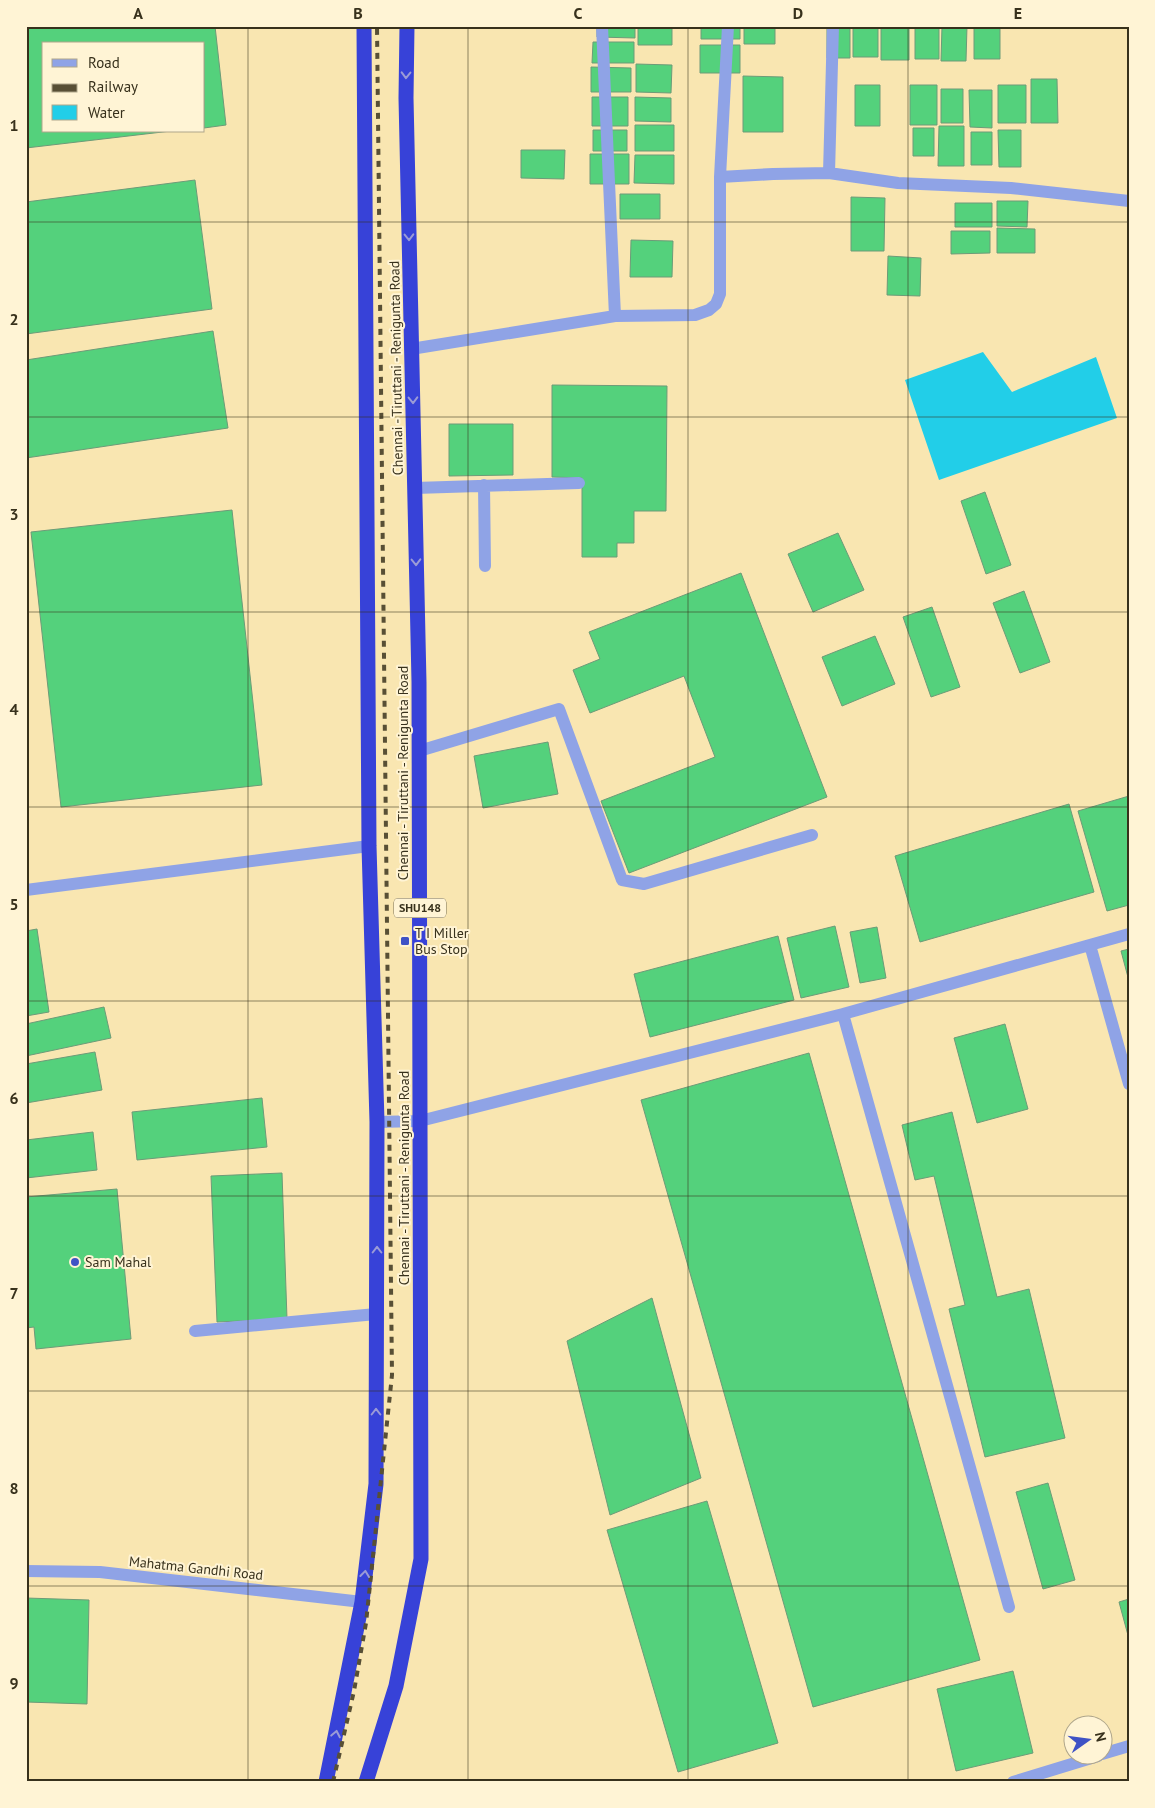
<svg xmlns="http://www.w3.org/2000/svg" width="1155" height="1808" viewBox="0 0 1155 1808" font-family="'PT Sans',sans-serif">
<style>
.water{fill:#22cee8}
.building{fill:#54d17c;stroke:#6d9b78}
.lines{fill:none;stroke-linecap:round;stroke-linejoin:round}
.minor{stroke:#8fa3e6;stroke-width:12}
.highway{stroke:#3742d8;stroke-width:15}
.rail{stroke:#584f35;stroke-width:4;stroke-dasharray:6 6;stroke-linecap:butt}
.oneway{stroke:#9b9bd6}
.grid{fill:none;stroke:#38311c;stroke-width:1;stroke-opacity:0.55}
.poi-dot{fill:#3f52c5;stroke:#fff4d5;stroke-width:2}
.labels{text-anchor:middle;stroke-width:4;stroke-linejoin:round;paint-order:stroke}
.shield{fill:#fff4d5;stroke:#746c54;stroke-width:1}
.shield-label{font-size:12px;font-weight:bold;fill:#38311c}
.street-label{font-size:14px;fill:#38311c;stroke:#fff4d5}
.poi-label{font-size:14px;fill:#38311c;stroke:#fff4d5;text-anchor:start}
.neatline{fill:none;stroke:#38311c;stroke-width:2}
.grid-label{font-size:16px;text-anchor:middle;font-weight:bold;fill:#38311c}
</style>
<rect width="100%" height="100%" fill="#f9e6b1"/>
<path class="water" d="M 983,352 L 1012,392 L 1096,357 L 1117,418 L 939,480 L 905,380 Z"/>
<path class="building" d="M 26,26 L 215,26 L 226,125 L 204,128 L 204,44 L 44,44 L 44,131 L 171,131 L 26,148 Z
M 597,26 L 635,26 L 635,38 L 597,37 Z
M 638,26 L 672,26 L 672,45 L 638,45 Z
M 701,26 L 740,26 L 740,39 L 701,39 Z
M 744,26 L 775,26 L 775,44 L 744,44 Z
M 827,26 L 850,26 L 850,58 L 827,58 Z
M 853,26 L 878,26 L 878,57 L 853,57 Z
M 881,26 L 909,26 L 909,60 L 881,60 Z
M 915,26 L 939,26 L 939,59 L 915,59 Z
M 942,26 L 967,26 L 966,61 L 941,61 Z
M 974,26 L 1000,26 L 1000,59 L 974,59 Z
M 593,42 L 634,42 L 634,63 L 592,63 Z
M 700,45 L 740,45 L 740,73 L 700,73 Z
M 636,64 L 672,65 L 671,93 L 636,92 Z
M 591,67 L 631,68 L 631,92 L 591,92 Z
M 743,76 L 783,77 L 783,132 L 743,132 Z
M 1031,79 L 1057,79 L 1058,123 L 1031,123 Z
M 855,85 L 880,85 L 880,126 L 855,126 Z
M 910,85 L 937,85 L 937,125 L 910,125 Z
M 998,85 L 1026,85 L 1026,123 L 998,123 Z
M 941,89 L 963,89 L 963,123 L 941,123 Z
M 969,90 L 992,90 L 992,128 L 970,127 Z
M 592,97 L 628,97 L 628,126 L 592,126 Z
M 635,97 L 671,98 L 671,122 L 635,121 Z
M 635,125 L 674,125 L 674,151 L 635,151 Z
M 939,126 L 964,126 L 964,166 L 938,166 Z
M 913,128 L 934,128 L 934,156 L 913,156 Z
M 593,130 L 627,130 L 627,151 L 593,151 Z
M 998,130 L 1021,130 L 1021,167 L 999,167 Z
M 971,132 L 992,132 L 992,165 L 971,165 Z
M 521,150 L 565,150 L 564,179 L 521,178 Z
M 590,154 L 629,154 L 629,184 L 590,184 Z
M 635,155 L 674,155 L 674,184 L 634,183 Z
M 195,180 L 212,309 L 26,334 L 26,202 Z
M 620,194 L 660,194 L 660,219 L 620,219 Z
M 851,197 L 885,198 L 884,251 L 851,251 Z
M 997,201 L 1028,201 L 1027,227 L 997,226 Z
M 955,203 L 992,203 L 992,227 L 955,227 Z
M 997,228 L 1035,229 L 1035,253 L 997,253 Z
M 951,231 L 990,231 L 990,253 L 951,254 Z
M 631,240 L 673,241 L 672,277 L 630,277 Z
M 888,256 L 921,258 L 920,296 L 887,295 Z
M 213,331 L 228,428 L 26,458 L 26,360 Z
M 552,385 L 667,386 L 666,511 L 634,511 L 634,543 L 617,543 L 617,557 L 582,557 L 582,478 L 552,477 Z
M 449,424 L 513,424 L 513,475 L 449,476 Z
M 985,492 L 1011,565 L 986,574 L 961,501 Z
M 232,510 L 262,785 L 61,807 L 31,532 Z
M 838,533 L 864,590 L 813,612 L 788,554 Z
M 741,573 L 827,797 L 629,873 L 601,801 L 715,757 L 684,676 L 590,713 L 573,670 L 600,659 L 589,632 Z
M 1024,591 L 1050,662 L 1020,673 L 993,603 Z
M 932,607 L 960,687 L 931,697 L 903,617 Z
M 875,636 L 895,684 L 842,706 L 822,657 Z
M 548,742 L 558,794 L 483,808 L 474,756 Z
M 1129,796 L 1129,905 L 1107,911 L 1078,811 Z
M 1069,804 L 1094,892 L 920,942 L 895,856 Z
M 835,926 L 849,987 L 801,998 L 787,938 Z
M 877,927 L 886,978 L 860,983 L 850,932 Z
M 37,929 L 49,1012 L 26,1016 L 26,931 Z
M 778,936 L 794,1000 L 650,1037 L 634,974 Z
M 1129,949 L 1129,981 L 1121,951 Z
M 104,1007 L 111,1038 L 26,1056 L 26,1024 Z
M 1005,1024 L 1028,1109 L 977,1123 L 954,1038 Z
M 95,1052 L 102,1090 L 26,1103 L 26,1064 Z
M 809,1053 L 980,1660 L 813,1707 L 641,1100 Z
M 262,1098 L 267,1147 L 137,1160 L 132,1112 Z
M 952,1112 L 997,1297 L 1029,1289 L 1065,1438 L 985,1457 L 949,1309 L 965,1305 L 934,1176 L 915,1180 L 902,1125 Z
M 93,1132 L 97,1170 L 26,1178 L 26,1140 Z
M 282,1173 L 287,1319 L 217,1322 L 211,1176 Z
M 117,1189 L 131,1339 L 36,1349 L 34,1327 L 26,1328 L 26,1197 Z
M 652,1298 L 701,1478 L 610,1515 L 567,1341 Z
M 1048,1483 L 1075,1580 L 1043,1589 L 1016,1492 Z
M 707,1501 L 778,1743 L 678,1772 L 607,1530 Z
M 26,1598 L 89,1600 L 87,1704 L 26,1702 Z
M 1129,1599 L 1129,1639 L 1119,1602 Z
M 1013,1671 L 1033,1753 L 956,1771 L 937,1689 Z"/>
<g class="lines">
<path class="minor" d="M 602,26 L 615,316
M 829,173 L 833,26
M 720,177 L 728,26
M 411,349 L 615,316 L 695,315 L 709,310 L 716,304 L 720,294 L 720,177 L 773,174 L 829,173 L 898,183 L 1011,188 L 1129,201
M 484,485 L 485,566
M 415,488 L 579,483
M 419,751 L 559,709 L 622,880 L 644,884 L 812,835
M 26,890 L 369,846
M 1090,945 L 1129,1084
M 843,1014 L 1129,934
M 377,1122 L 420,1121 L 843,1014 L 1009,1607
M 195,1331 L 376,1314
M 26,1571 L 100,1572 L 362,1602
M 1102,1754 L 1129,1746
M 1013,1782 L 1098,1756"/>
<path class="highway" d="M 326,1782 L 362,1602 L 376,1484 L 377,1122 L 369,846 L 364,26
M 366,1782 L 396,1686 L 421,1559 L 419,682 L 406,98 L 407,26"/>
<path class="rail" d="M 333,1782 L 354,1691 L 366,1623 L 392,1375 L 377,26"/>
</g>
<defs><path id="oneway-chevron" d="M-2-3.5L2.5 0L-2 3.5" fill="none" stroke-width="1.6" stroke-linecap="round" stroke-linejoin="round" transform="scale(1.25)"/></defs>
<g class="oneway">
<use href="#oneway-chevron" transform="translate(406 75) rotate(91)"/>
<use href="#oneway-chevron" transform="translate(409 237) rotate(89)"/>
<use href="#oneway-chevron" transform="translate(413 400) rotate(89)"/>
<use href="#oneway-chevron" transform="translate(416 562) rotate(89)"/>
<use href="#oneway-chevron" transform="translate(377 1250) rotate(-90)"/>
<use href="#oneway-chevron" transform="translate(376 1412) rotate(-90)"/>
<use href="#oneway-chevron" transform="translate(365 1574) rotate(-83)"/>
<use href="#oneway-chevron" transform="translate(336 1734) rotate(-79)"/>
</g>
<path class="grid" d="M 248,26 L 248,1782M 468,26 L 468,1782M 688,26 L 688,1782M 908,26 L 908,1782M 26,222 L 1129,222M 26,417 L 1129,417M 26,612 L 1129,612M 26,807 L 1129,807M 26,1001 L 1129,1001M 26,1196 L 1129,1196M 26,1391 L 1129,1391M 26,1586 L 1129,1586"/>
<g class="poi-dot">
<rect x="400" y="936" width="10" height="10" rx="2.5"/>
<circle cx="75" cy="1262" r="5"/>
</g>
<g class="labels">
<rect class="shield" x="394" y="898.5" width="52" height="19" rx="4"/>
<g class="shield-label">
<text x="420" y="912">SHU148</text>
</g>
<g class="street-label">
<text transform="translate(396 368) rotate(-91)" y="5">Chennai - Tiruttani - Renigunta Road</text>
<text transform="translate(403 773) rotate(-90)" y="5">Chennai - Tiruttani - Renigunta Road</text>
<text transform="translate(404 1178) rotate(-90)" y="5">Chennai - Tiruttani - Renigunta Road</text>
<text transform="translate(196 1568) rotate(6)" y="5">Mahatma Gandhi Road</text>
</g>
<g class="poi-label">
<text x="415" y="938">T I Miller<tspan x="415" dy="16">Bus Stop</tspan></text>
<text x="85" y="1267">Sam Mahal</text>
</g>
</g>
<rect width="1155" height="1808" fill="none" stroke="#fff4d5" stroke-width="55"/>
<rect x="42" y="42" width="162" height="90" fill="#fff4d5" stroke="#afa68b"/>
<rect x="52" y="59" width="25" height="8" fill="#8fa3e6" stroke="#afa68b"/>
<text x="88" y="68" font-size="15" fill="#38311c">Road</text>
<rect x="52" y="84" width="25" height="8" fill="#584f35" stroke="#afa68b"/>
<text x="88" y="92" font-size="15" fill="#38311c">Railway</text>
<rect x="52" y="105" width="25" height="15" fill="#22cee8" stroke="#afa68b"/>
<text x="88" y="118" font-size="15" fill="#38311c">Water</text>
<g transform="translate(1088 1740) rotate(76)"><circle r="24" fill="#fff4d5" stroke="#afa68b"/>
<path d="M0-4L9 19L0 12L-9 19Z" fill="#3f52c5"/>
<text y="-8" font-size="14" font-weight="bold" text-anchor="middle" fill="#38311c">N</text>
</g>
<rect x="28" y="28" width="1100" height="1752" class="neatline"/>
<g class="grid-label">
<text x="138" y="19">A</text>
<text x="358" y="19">B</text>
<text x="578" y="19">C</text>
<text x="798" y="19">D</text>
<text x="1018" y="19">E</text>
<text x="14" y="131">1</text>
<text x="14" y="325">2</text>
<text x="14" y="520">3</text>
<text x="14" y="715">4</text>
<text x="14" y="910">5</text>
<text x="14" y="1104">6</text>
<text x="14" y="1299">7</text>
<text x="14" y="1494">8</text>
<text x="14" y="1689">9</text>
</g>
</svg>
